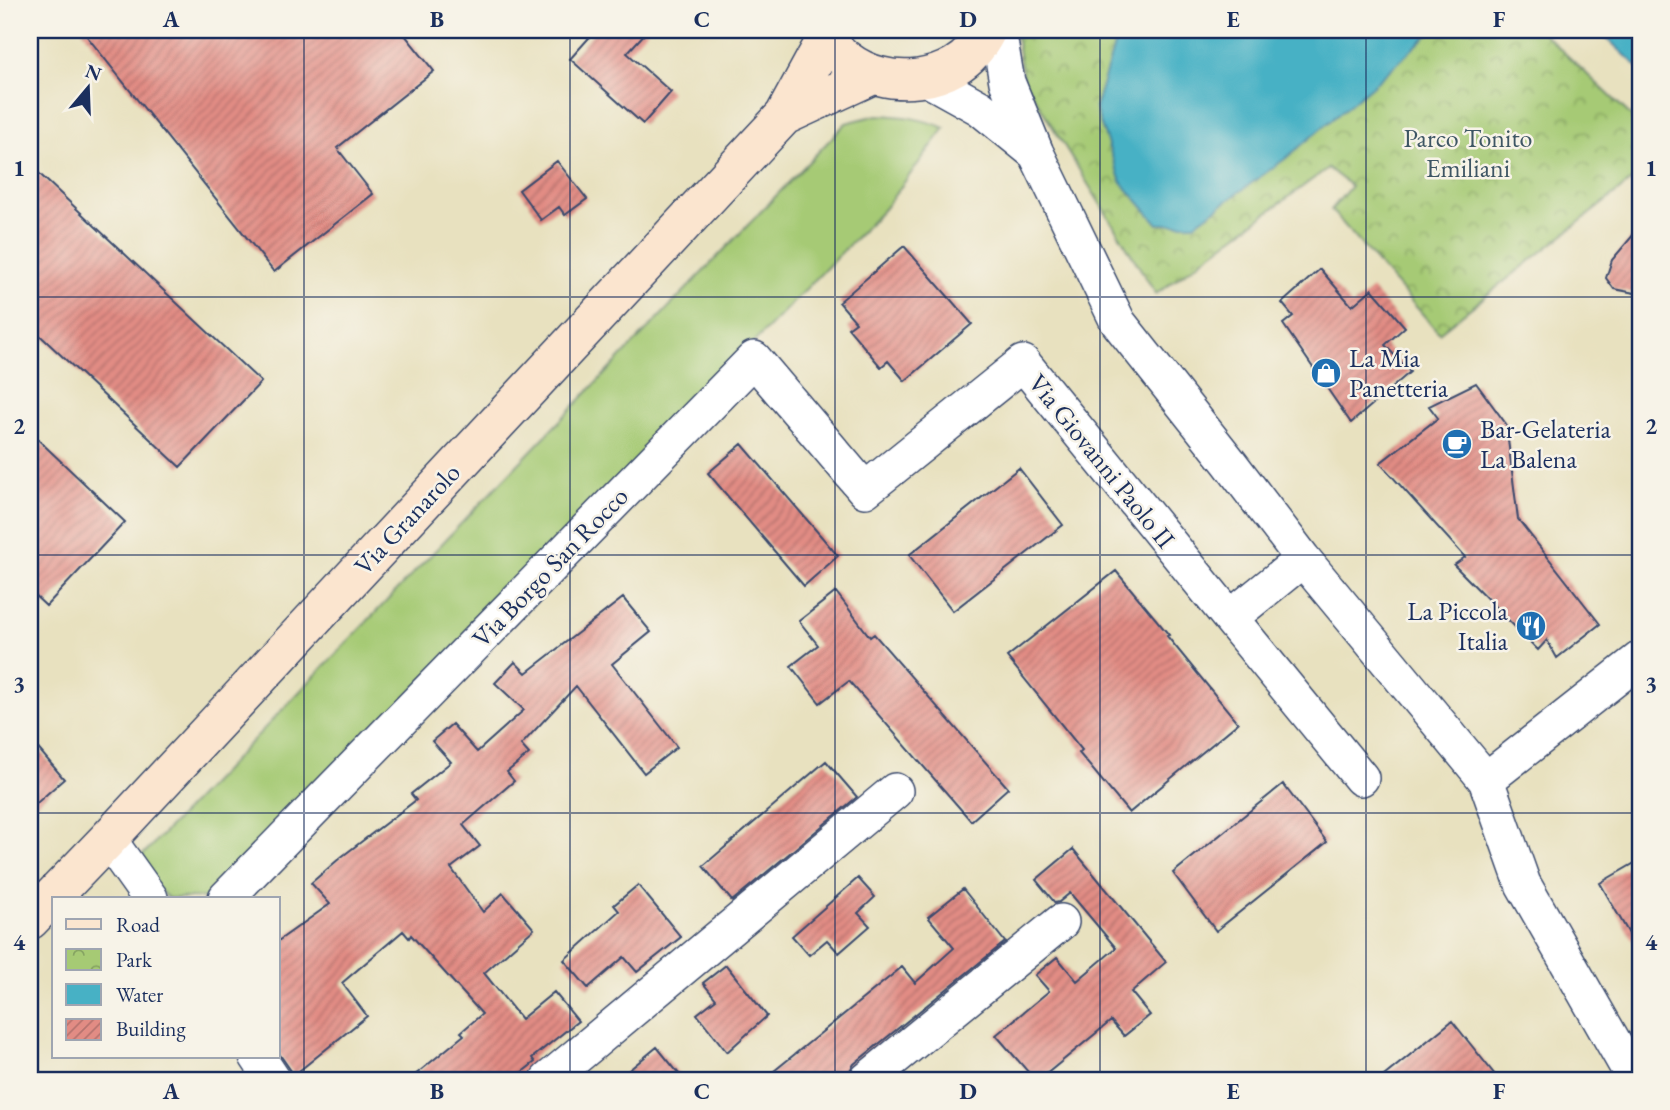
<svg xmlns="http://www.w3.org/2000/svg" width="1670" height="1110" viewBox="0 0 1670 1110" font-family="'EB Garamond',serif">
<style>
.grass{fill:#a6ca74;stroke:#607c69;stroke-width:2}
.park{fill:url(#park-crowns);stroke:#607c69;stroke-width:2}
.water{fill:#47b1c5;stroke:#317092;stroke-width:2}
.building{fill:url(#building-hatch)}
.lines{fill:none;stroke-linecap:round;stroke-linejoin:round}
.street-casing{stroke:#3a4a6d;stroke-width:38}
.secondary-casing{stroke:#3a4a6d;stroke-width:41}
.street{stroke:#fff;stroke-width:35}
.secondary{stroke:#fbe5cf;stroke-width:38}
.grid{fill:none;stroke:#1b2f5e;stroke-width:2;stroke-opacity:0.55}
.labels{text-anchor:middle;stroke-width:5;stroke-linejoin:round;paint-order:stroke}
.park-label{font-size:26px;fill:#3e5664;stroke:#f7f3e8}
.poi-label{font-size:26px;fill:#1b2f5e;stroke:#f7f3e8;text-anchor:start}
.street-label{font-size:26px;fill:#1b2f5e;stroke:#f7f3e8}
.neatline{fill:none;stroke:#1b2f5e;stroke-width:2.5}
.grid-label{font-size:23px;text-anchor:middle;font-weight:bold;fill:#1b2f5e}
</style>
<defs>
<pattern id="park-crowns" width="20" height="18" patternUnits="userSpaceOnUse" patternTransform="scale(1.75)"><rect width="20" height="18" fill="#a6ca74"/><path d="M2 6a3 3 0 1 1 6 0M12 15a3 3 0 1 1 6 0" fill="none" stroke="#86a462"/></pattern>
<pattern id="building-hatch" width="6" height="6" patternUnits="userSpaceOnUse" patternTransform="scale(1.75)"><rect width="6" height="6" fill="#e28c84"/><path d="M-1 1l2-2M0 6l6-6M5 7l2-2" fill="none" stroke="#b6736f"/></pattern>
</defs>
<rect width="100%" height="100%" fill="#f7f3e8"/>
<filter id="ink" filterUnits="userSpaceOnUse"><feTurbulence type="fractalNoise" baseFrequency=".0143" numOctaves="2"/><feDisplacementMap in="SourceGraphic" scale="14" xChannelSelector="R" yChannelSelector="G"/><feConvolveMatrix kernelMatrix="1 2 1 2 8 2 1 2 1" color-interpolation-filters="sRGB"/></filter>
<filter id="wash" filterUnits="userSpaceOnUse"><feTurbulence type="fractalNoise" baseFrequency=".00686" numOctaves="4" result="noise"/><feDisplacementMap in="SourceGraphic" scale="28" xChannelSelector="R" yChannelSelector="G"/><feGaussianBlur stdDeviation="1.57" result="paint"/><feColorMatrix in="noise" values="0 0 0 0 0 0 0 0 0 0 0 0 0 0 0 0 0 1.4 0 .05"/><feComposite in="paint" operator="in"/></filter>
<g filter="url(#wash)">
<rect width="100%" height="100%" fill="#e8e1bf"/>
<path class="grass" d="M 877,115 C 904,116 920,118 945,128 L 884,209 L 211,898 L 168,898 L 133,865 L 846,123 Z"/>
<path class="park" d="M 1015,30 L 1540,30 L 1640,124 L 1640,174 L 1439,333 L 1331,210 L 1351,186 L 1328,168 L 1156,294 L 1023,79 Z"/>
<path class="water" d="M 1122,30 L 1433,30 L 1379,80 L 1285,159 L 1195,224 L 1158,224 L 1121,182 L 1095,108 L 1117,36 Z
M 1598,30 L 1640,30 L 1640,69 Z"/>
<g id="blocks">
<path class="building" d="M 82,30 L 401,30 L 434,71 L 337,148 L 373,194 L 274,272 Z
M 596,30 L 648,30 L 627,53 L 671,92 L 643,124 L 570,59 Z
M 557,161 L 587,199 L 565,215 L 559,207 L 541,220 L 519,190 Z
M 30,165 L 261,382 L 180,467 L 30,326 Z
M 1640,227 L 1640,294 L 1614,289 L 1606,278 L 1612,260 Z
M 904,246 L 972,324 L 905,381 L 888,361 L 881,367 L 848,328 L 856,322 L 839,302 Z
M 1320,269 L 1352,306 L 1372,289 L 1405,327 L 1385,345 L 1410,372 L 1351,423 L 1283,324 L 1293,316 L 1282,303 Z
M 1476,383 L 1506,424 L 1518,519 L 1600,624 L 1557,658 L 1547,640 L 1538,650 L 1454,565 L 1465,557 L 1380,463 L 1438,418 L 1429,406 Z
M 30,432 L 125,522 L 46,606 L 30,591 Z
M 742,444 L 838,556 L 804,586 L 708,473 Z
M 1019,468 L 1063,525 L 953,611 L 909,555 Z
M 1116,571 L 1169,635 L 1167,636 L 1238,723 L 1129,813 L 1079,753 L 1082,750 L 1007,657 Z
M 836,592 L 870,637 L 874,634 L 1008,788 L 971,821 L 849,681 L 820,703 L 791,666 L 818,645 L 799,621 Z
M 623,598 L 651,632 L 612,664 L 677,747 L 644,773 L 576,686 L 521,745 L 529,754 L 507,772 L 514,781 L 463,825 L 480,846 L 451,868 L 483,912 L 503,893 L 534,929 L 484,973 L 521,1019 L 554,992 L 578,1021 L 532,1058 L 535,1062 L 512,1080 L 409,1080 L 464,1035 L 461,1032 L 482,1014 L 411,935 L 409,938 L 403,931 L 342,983 L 367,1016 L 294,1075 L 278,1052 L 278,941 L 330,904 L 311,883 L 340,858 L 416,800 L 411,794 L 451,762 L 432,741 L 452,724 L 477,752 L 524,710 L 495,683 L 515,662 L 526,673 Z
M 30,739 L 64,779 L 30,809 Z
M 826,761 L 857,797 L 732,901 L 703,866 Z
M 1283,784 L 1327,842 L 1216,931 L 1173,873 Z
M 1073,849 L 1166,962 L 1131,992 L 1150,1015 L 1124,1036 L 1111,1021 L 1039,1080 L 1035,1080 L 996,1035 L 1049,991 L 1035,975 L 1057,957 L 1077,981 L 1116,948 L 1070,893 L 1059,902 L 1055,903 L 1036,880 Z
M 1640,860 L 1640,953 L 1600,883 Z
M 858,878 L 875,897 L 858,913 L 870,926 L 839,953 L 827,940 L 809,955 L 792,936 Z
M 638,885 L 681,937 L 637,972 L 624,957 L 588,988 L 564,960 L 619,911 L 614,905 Z
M 963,889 L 1005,942 L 854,1064 L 849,1072 L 847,1080 L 763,1080 L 902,967 L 915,983 L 954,948 L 928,917 Z
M 726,965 L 767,1016 L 727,1052 L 697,1014 L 716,999 L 703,983 Z
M 1452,1021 L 1499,1080 L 1379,1080 Z
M 657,1047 L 684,1080 L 617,1080 Z"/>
</g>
</g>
<g filter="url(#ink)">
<use href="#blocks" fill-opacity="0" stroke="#3a4a6d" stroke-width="2"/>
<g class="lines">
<g class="street-casing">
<path id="street" d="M 998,30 L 1007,82 L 1036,153 L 1118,322 L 1229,462 L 1303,559 L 1486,780 L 1523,884 L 1635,1080
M 926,78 L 980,108 L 1033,151
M 1230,618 L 1361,778
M 1486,780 L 1640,659
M 108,839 L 150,898
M 226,898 L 754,359 L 865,490 L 1023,363 L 1230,618 L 1303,559
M 257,1056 L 273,1080
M 548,1080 L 895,791
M 867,1080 L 1061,922"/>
</g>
<g class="secondary-casing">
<path id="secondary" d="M 822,30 C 845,78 909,93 955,66 C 969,58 980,44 987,30
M 784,116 L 873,75
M 30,920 L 108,839 L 784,116 L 826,39"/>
</g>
<use href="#street" class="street"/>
<use href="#secondary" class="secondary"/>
</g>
</g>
<path class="grid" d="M 304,30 L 304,1080M 570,30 L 570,1080M 835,30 L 835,1080M 1100,30 L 1100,1080M 1366,30 L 1366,1080M 30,297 L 1640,297M 30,555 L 1640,555M 30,813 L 1640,813"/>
<defs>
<g id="shop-disc" transform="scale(1.575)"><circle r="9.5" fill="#1f6fb2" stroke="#f7f3e8"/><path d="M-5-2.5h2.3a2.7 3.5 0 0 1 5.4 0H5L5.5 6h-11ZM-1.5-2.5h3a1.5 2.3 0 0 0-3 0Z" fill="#fff"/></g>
<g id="cafe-disc" transform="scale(1.575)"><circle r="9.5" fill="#1f6fb2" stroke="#f7f3e8"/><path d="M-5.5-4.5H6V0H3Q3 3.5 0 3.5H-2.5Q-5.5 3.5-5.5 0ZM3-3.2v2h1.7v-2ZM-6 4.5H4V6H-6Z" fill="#fff"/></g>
<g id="restaurant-disc" transform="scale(1.575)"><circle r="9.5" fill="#1f6fb2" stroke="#f7f3e8"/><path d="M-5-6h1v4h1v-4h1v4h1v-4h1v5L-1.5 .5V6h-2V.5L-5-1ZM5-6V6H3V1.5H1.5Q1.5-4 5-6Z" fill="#fff"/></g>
</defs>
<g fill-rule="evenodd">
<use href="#shop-disc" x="1326" y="373"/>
<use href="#cafe-disc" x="1457" y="444"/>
<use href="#restaurant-disc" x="1531" y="626"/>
</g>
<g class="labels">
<g class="park-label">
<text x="1468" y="147">Parco Tonito<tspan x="1468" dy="30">Emiliani</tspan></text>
</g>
<g class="poi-label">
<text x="1349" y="367">La Mia<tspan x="1349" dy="30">Panetteria</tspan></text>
<text x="1480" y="438">Bar-Gelateria<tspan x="1480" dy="30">La Balena</tspan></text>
<text x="1508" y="620" text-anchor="end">La Piccola<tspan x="1508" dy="30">Italia</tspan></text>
</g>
<g class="street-label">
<text transform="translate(1102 461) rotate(51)" y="9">Via Giovanni Paolo II</text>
<text transform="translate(407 519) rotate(-47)" y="9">Via Granarolo</text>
<text transform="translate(550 567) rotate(-46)" y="9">Via Borgo San Rocco</text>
</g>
</g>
<rect width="1670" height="1110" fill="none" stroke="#f7f3e8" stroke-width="77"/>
<rect x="52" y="897" width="228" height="161" fill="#f7f3e8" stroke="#9fa5b1" stroke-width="2"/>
<rect x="66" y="919" width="35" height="10" fill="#fbe5cf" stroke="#9fa5b1" stroke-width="2"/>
<text x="116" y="932" font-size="21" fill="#1b2f5e">Road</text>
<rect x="66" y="949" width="35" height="21" fill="url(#park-crowns)" stroke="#9fa5b1" stroke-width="2"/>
<text x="116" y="967" font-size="21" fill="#1b2f5e">Park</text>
<rect x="66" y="984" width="35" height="21" fill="#47b1c5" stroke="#9fa5b1" stroke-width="2"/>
<text x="116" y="1002" font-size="21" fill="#1b2f5e">Water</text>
<rect x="66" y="1019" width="35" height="21" fill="url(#building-hatch)" stroke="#9fa5b1" stroke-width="2"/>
<text x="116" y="1036" font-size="21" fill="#1b2f5e">Building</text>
<g transform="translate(88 88) rotate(19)" stroke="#f7f3e8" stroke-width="5" paint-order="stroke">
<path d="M0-5L12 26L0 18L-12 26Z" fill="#1b2f5e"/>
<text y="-10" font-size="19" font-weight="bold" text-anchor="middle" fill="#1b2f5e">N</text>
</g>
<rect x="38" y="38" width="1594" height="1034" class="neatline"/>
<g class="grid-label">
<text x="171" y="27">A</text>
<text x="437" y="27">B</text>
<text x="702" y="27">C</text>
<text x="968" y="27">D</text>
<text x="1233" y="27">E</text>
<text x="1499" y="27">F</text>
<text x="19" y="176">1</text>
<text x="1651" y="176">1</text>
<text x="19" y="434">2</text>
<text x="1651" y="434">2</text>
<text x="19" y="692">3</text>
<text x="1651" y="692">3</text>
<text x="19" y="950">4</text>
<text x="1651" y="950">4</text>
<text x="171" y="1099">A</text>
<text x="437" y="1099">B</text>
<text x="702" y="1099">C</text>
<text x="968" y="1099">D</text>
<text x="1233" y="1099">E</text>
<text x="1499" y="1099">F</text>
</g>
</svg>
